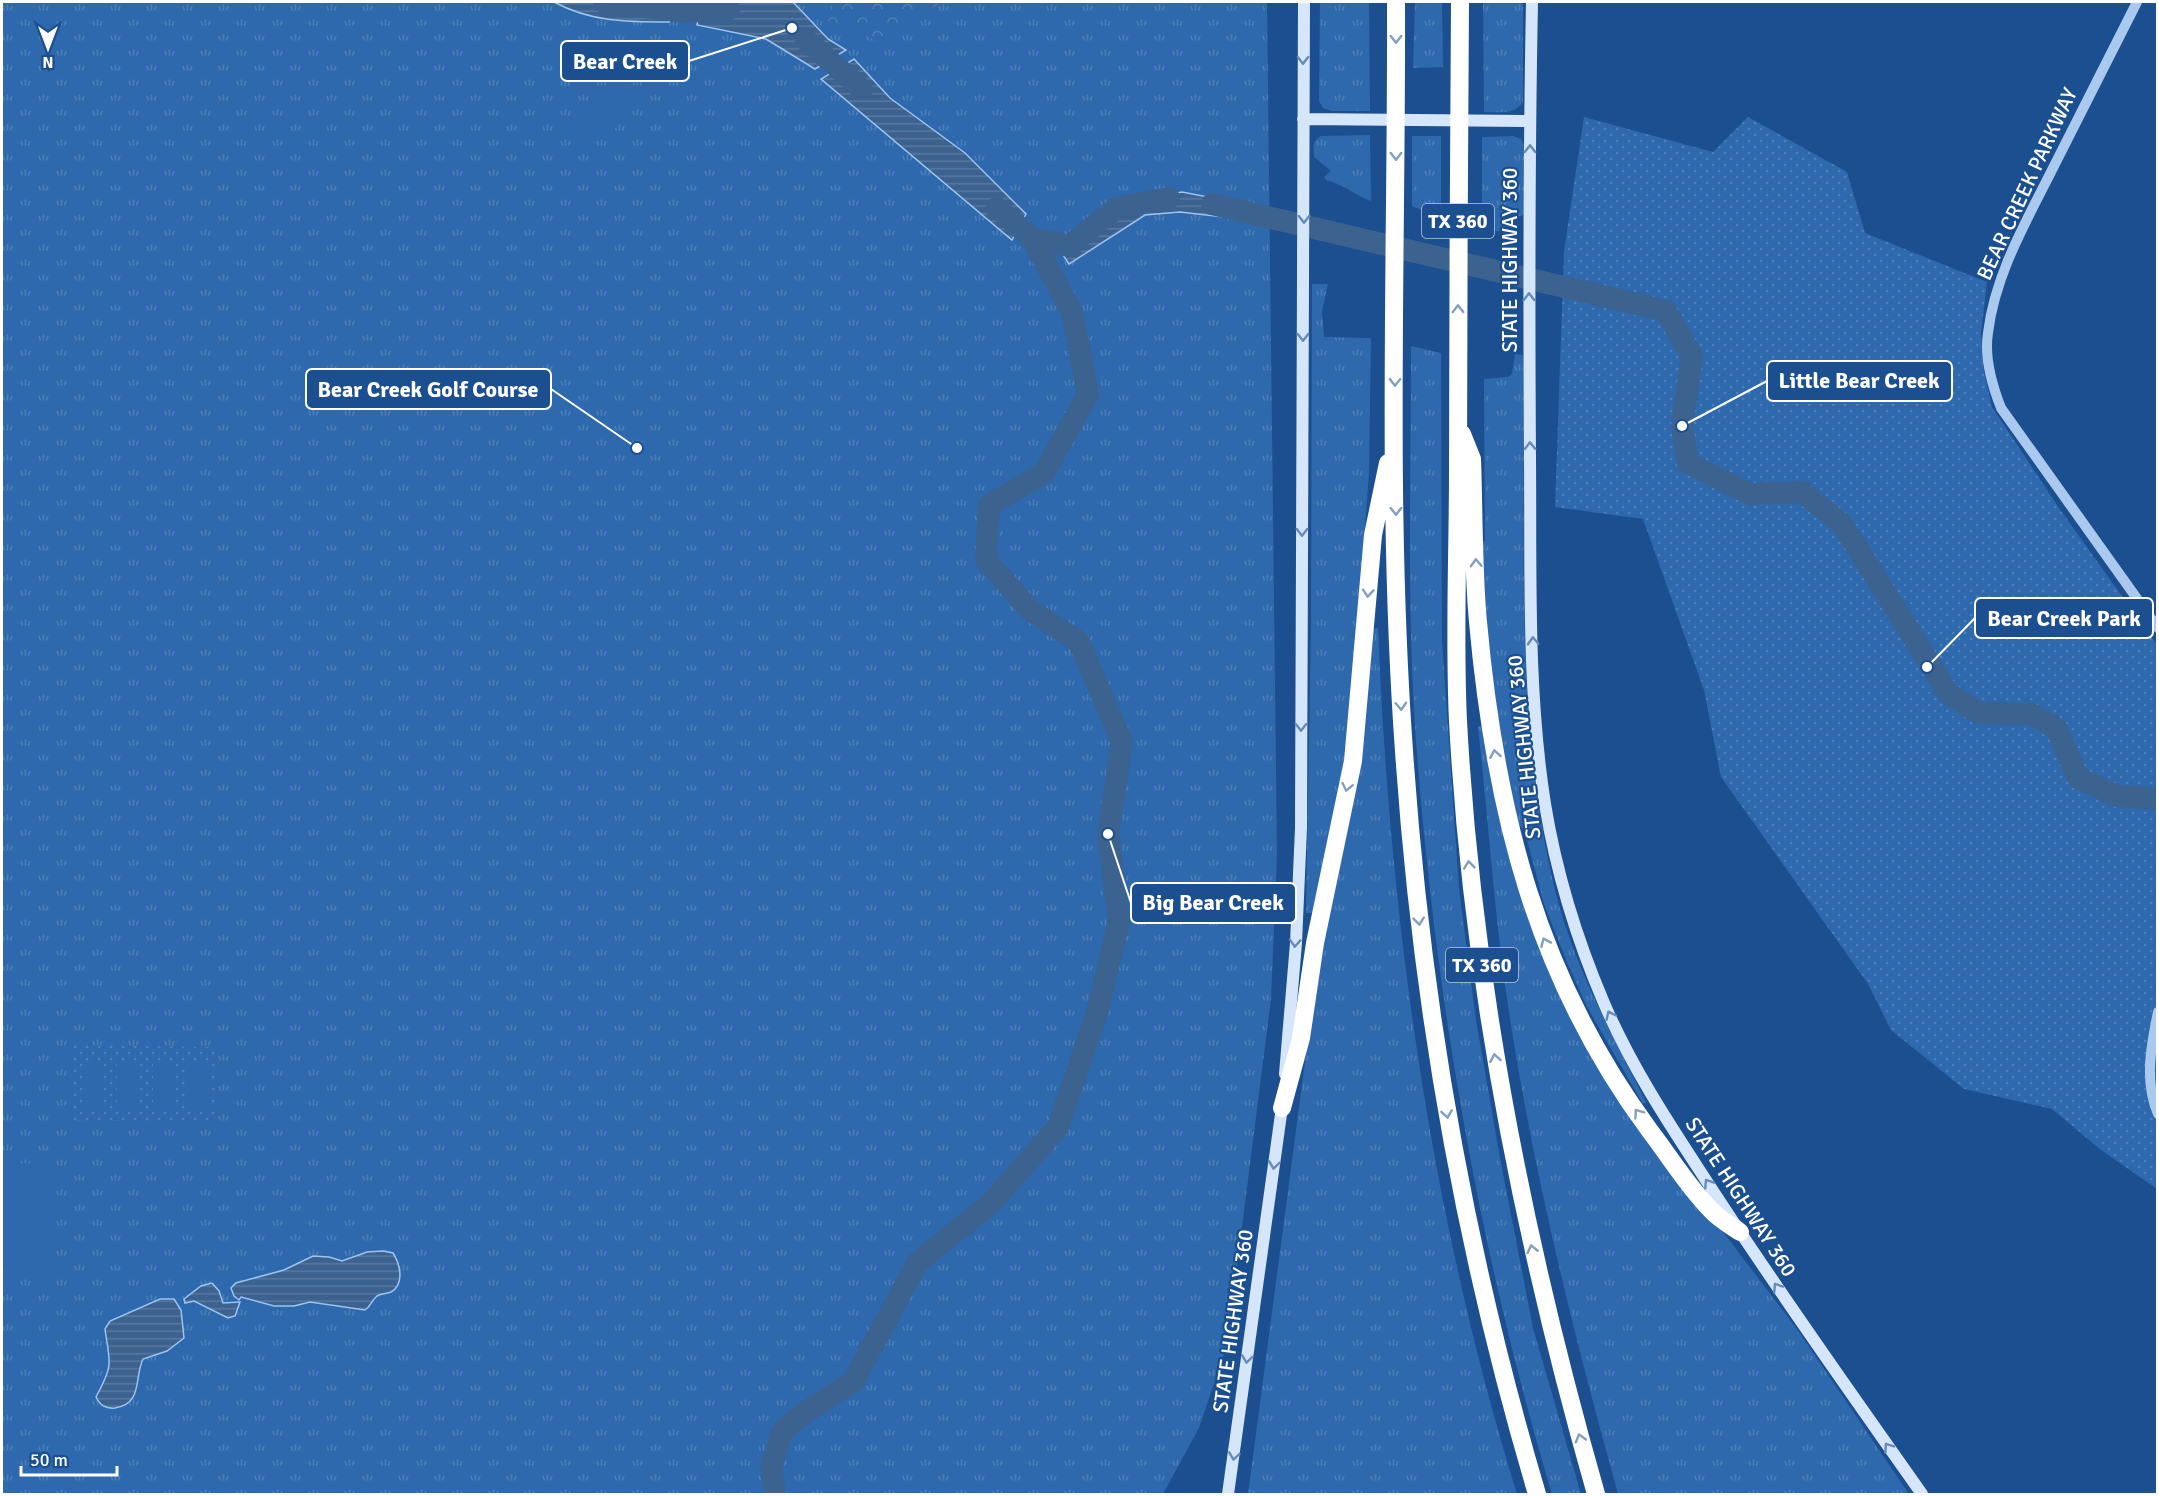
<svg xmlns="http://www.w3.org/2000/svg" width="2159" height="1496" viewBox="0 0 2159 1496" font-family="Signika,sans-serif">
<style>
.grass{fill:url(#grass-tufts)}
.forest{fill:url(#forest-crowns)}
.park{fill:url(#park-dots)}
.pitch{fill:#2e69ad}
.water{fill:url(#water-rules);stroke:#9cc4f0;stroke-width:1.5}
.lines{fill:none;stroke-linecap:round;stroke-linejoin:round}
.river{stroke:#3c6290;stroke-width:22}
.tertiary{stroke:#a9c9ee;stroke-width:10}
.secondary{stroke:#d6e6fa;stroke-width:12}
.motorway{stroke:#fff;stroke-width:18}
.oneway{stroke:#829ec1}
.oneway2{stroke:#668bba}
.labels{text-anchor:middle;stroke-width:4.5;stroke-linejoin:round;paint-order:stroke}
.shield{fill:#1b4f8f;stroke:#bbcadd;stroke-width:1.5}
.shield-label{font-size:20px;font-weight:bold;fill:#fff}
.street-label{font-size:21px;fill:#fff;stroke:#1b4f8f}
.leader{fill:none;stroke:#fff;stroke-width:2}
.callout-dot{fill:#fff;stroke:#1b4f8f;stroke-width:2}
.callout{fill:#1b4f8f;stroke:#fff;stroke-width:2}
.callout-label{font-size:22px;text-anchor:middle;font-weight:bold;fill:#fff}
</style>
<defs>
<pattern id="grass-tufts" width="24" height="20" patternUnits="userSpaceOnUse" patternTransform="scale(1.5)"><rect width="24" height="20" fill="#2e69ad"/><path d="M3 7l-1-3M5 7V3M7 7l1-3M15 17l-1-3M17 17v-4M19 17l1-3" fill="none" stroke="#4d80b9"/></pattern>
<pattern id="forest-crowns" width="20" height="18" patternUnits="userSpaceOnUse" patternTransform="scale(1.5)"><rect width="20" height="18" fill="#2e69ad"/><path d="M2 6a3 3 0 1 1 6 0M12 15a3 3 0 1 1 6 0" fill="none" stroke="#4d80b9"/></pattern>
<pattern id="park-dots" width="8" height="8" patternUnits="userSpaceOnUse" patternTransform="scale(1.5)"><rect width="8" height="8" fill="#2e69ad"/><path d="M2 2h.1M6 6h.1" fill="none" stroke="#4d80b9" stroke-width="1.8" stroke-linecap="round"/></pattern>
<pattern id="water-rules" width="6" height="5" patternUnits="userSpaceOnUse" patternTransform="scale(1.5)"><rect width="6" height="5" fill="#3c6290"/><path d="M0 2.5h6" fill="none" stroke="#597aa1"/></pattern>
</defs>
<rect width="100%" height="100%" fill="#1b4f8f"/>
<path class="grass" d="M 2,2 L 837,2 L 826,20 L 942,2 L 1267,2 L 1277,856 L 1271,999 L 1227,1345 L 1199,1428 L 1163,1494 L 2,1494 Z
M 1320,2 L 1369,2 L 1370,111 L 1332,111 L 1323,108 L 1319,101 Z
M 1415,2 L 1442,2 L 1443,67 L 1413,68 Z
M 1483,2 L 1523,2 L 1523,102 C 1515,115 1498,112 1484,112 Z
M 1370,135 L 1371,201 C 1354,195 1344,184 1326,180 L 1324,177 L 1331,171 L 1314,157 C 1314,147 1311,142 1321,136 Z
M 1412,136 L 1441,136 L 1441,218 L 1412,206 Z
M 1513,136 L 1521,139 L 1524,145 L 1524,215 L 1516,217 L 1510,231 L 1496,231 L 1482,223 L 1482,137 Z
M 1312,284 L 1328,284 L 1322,311 L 1324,337 L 1371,338 L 1369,473 L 1350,731 L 1313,913 L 1306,913 L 1311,628 Z
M 1411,346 L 1441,353 L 1442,641 L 1459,889 L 1476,1020 L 1500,1158 L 1533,1328 L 1581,1494 L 1552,1494 C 1481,1258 1438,1013 1418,766 C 1406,627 1411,486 1411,346 Z
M 1515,354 L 1523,355 C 1527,536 1512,717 1556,894 C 1575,968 1612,1034 1646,1102 L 1643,1104 L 1587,1007 L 1566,960 L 1544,904 L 1525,832 L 1517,822 L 1504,764 L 1486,626 L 1481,541 L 1485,541 L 1484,379 L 1508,377 L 1512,374 Z
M 1378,628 C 1390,922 1430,1213 1517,1494 L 1248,1494 L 1316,979 L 1371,629 Z
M 1485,725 L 1516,878 L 1654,1147 L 1727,1237 L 1799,1332 L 1909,1494 L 1618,1494 C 1575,1339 1536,1184 1511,1025 C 1495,926 1489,826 1478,727 Z"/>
<path class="forest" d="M 837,2 L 942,2 L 876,40 L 826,20 Z"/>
<path class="park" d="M 1584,117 L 1713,152 L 1748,117 L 1847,172 L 1865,233 L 1987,282 L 1981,333 L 1984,372 L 1992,407 L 2059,508 L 2157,645 L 2157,1189 L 2101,1150 L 2052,1109 L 1964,1089 L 1891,1030 L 1868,984 L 1721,777 L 1704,690 L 1643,519 L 1555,507 L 1564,251 Z
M 73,1045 L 217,1047 L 216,1121 L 73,1120 Z"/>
<path class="pitch" d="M 619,86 L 627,97 L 627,106 L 612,134 L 604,139 L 591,141 L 577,133 C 577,113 601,88 619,86 Z
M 82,1063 L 104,1064 L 103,1109 L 82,1109 Z
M 117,1063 L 139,1063 L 139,1109 L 117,1109 Z
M 153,1064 L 174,1064 L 174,1109 L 153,1109 Z
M 188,1064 L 209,1064 L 209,1109 L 188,1109 Z
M 2,1163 L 55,1164 L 55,1271 L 2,1270 Z"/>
<path class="water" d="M 554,2 L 675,2 L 669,22 C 627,22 591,22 554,2 Z
M 701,2 L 793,2 L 828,39 L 846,50 L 815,69 L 766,39 L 697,25 Z
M 854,59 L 890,98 L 965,153 L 1026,214 L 1012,240 L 821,79 Z
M 1182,192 L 1245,204 L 1241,219 L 1180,212 L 1145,215 L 1069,264 L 1059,249 L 1148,198 Z
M 383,1251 L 393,1253 C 400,1264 405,1284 391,1292 C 387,1294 382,1293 377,1296 C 372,1300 371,1306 365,1310 L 310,1302 L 294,1306 L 274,1306 L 241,1297 L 239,1300 L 234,1296 L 231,1288 L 236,1283 L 284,1270 L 313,1256 L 329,1257 L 342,1261 L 367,1252 Z
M 212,1283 L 219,1291 L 223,1303 L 240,1302 L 235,1316 L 228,1318 L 194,1301 L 185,1303 L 184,1299 L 201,1286 Z
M 160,1299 L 174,1299 L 181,1310 L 184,1338 L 167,1351 L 143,1359 C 134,1378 143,1404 115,1408 C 105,1409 100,1405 96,1397 C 114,1364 110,1364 105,1329 L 110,1321 Z"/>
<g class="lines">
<path class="river" d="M 604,2 L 686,12 L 729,9
M 806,40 L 862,89
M 1212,204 L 1666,311 L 1692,356 L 1682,426 L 1688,463 L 1750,494 L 1802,492 L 1843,525 L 1948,693 L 1979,713 L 2031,714 L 2057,729 L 2078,778 L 2117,796 L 2158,799
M 1032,238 L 1069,246 L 1116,208 L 1169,198
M 775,1494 L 771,1467 L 782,1432 L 804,1413 L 853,1382 L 917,1263 L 991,1203 L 1058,1127 L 1098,1009 L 1119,921 L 1108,834 L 1122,742 L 1079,642 L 1030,610 L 986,560 L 989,505 L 1044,473 L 1088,394 L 1072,312 L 1032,238 L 997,208"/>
<path class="tertiary" d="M 2137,2 C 2109,57 2081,113 2053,168 C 2027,220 1995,274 1988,333 C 1984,358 1992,385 2001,408 L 2158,628
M 2158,1012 C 2151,1046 2144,1081 2158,1114"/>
<path class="secondary" d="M 1532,2 C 1529,154 1529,306 1530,459 C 1531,573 1527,690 1545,804 C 1556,871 1577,940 1604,1003 C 1634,1073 1676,1134 1717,1197 C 1783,1298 1853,1396 1922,1494
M 1303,119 L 1530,121
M 1285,1074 L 1296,943 L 1301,828 L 1304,2
M 1228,1494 L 1283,1100"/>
<path class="motorway" d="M 1396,2 C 1397,251 1386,502 1404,751 C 1421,1003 1465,1252 1537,1494
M 1460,2 C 1458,158 1459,315 1458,471 C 1458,554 1454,638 1458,721 C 1472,984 1524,1242 1596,1494
M 1462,434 L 1472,459 C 1474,513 1473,569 1478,622 C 1495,810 1536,977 1650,1131 C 1670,1157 1688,1187 1711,1210 C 1719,1219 1730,1225 1740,1232
M 1282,1108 L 1301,1038 L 1315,943 L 1353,761 L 1373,535 L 1388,463"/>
</g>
<defs><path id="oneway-chevron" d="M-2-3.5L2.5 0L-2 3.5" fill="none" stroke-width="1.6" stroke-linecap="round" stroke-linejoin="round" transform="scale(1.5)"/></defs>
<g class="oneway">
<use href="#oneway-chevron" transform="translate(1396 39) rotate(90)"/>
<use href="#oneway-chevron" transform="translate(1396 156) rotate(90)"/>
<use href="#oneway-chevron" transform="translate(1458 309) rotate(-90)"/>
<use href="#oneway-chevron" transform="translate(1395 382) rotate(91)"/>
<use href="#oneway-chevron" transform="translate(1396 511) rotate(89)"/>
<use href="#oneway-chevron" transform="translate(1476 563) rotate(-92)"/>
<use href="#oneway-chevron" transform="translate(1368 593) rotate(94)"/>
<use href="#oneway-chevron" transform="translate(1401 706) rotate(87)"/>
<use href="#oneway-chevron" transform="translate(1495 754) rotate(-100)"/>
<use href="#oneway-chevron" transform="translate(1347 787) rotate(102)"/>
<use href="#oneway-chevron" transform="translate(1469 865) rotate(-96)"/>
<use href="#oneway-chevron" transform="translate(1419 921) rotate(84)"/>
<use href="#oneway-chevron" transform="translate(1545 942) rotate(-114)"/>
<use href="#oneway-chevron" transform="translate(1495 1058) rotate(-100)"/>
<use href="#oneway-chevron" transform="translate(1638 1113) rotate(-125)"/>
<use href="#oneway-chevron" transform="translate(1447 1114) rotate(81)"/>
<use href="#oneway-chevron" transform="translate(1532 1249) rotate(-103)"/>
<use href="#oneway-chevron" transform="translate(1580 1438) rotate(-106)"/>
</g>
<g class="oneway2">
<use href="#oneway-chevron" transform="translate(1303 60) rotate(90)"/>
<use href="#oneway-chevron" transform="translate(1530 149) rotate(-90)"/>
<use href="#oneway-chevron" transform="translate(1304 219) rotate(90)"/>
<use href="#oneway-chevron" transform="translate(1529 297) rotate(-90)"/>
<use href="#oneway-chevron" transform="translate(1303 337) rotate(90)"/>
<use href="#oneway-chevron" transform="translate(1530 446) rotate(-91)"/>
<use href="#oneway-chevron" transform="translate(1302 532) rotate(90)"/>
<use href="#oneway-chevron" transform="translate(1533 641) rotate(-92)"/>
<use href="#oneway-chevron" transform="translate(1301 727) rotate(90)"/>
<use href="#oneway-chevron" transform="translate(1295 943) rotate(94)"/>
<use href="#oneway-chevron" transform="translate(1610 1015) rotate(-115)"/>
<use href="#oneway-chevron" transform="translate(1274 1165) rotate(98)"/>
<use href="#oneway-chevron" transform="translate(1708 1183) rotate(-123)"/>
<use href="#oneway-chevron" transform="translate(1777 1287) rotate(-124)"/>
<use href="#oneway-chevron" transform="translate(1247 1359) rotate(98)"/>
<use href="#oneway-chevron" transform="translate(1888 1447) rotate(-125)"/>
<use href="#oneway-chevron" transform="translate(1234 1456) rotate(98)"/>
</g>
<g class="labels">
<g class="shield">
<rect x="1422" y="204" width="72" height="34" rx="4.5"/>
<rect x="1446" y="948" width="72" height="34" rx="4.5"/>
</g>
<g class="shield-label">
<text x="1458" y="228">TX 360</text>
<text x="1482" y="972">TX 360</text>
</g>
<g class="street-label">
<text transform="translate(2027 184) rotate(-65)" y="7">BEAR CREEK PARKWAY</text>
<text transform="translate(1510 260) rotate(-90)" y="7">STATE HIGHWAY 360</text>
<text transform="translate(1524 747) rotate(-96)" y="7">STATE HIGHWAY 360</text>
<text transform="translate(1741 1197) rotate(57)" y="7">STATE HIGHWAY 360</text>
<text transform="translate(1233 1321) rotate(-82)" y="7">STATE HIGHWAY 360</text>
</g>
</g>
<path class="leader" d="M792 28L689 61M1682 426L1767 381M637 448L551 389M1927 667L1975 618M1108 834L1131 903"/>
<g class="callout-dot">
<circle cx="792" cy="28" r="6"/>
<circle cx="1682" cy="426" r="6"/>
<circle cx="637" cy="448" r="6"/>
<circle cx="1927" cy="667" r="6"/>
<circle cx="1108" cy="834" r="6"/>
</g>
<g class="callout">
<rect x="561" y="41" width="128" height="40" rx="6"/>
<rect x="1767" y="361" width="185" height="40" rx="6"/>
<rect x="306" y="369" width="245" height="40" rx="6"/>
<rect x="1975" y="598" width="178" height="40" rx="6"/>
<rect x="1131" y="883" width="165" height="40" rx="6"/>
</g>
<g class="callout-label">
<text x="625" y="69">Bear Creek</text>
<text x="1859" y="388">Little Bear Creek</text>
<text x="428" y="397">Bear Creek Golf Course</text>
<text x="2064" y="626">Bear Creek Park</text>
<text x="1213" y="910">Big Bear Creek</text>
</g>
<rect width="2159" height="1496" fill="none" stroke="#ffffff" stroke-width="6"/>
<g transform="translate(48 48) rotate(180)" stroke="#1b4f8f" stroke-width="4.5" paint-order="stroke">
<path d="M0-4.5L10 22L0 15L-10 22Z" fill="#ffffff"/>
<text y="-9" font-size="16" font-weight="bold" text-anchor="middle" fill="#ffffff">N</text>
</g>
<path d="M21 1466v9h96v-9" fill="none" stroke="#ffffff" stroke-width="3"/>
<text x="30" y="1466" font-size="18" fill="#ffffff" stroke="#1b4f8f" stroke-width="4.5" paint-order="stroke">50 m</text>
</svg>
